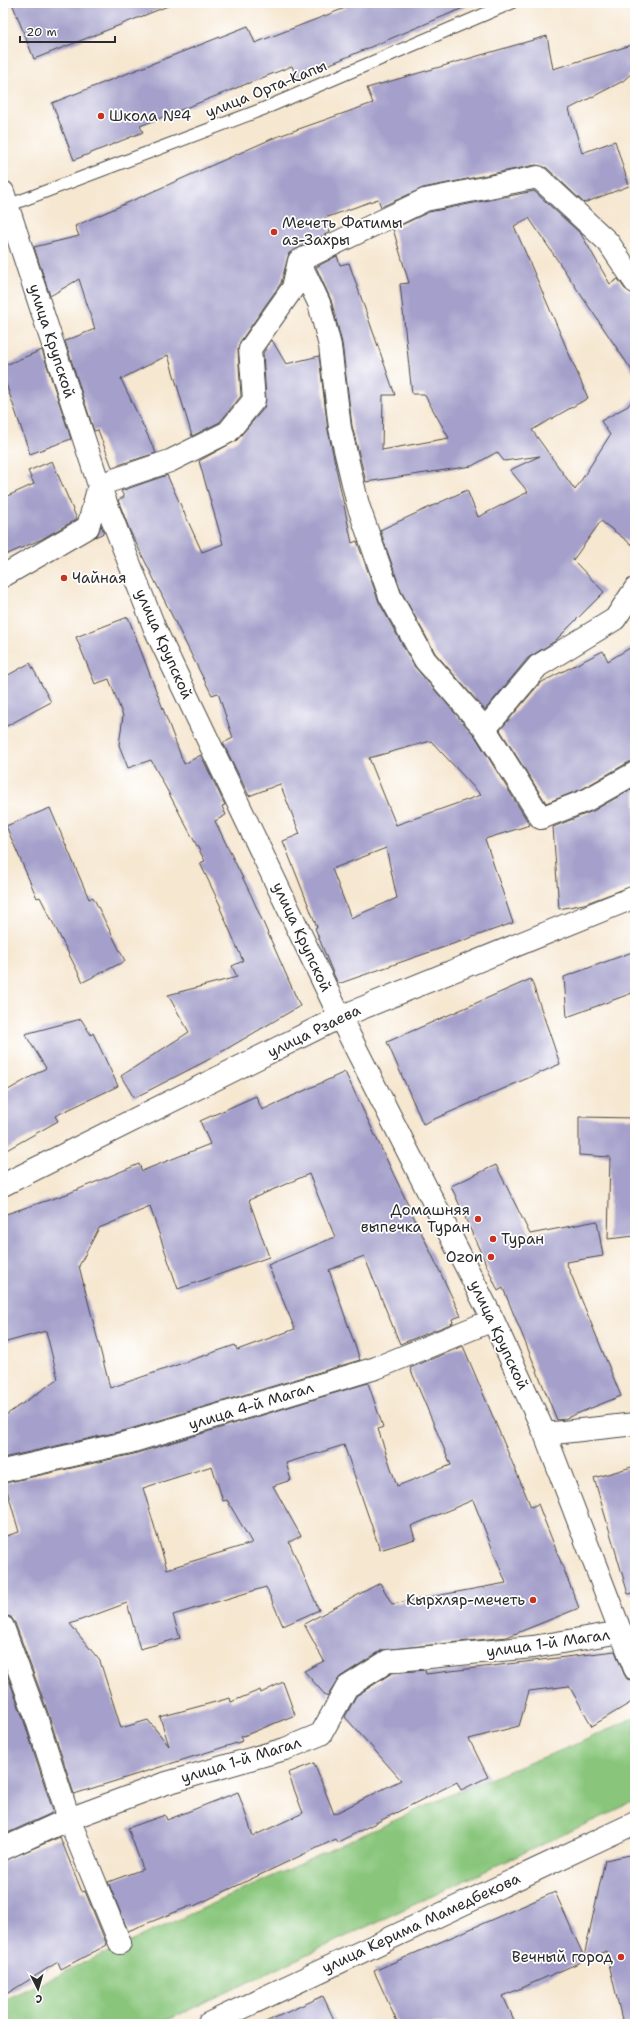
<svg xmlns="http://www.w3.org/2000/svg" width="638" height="2027" viewBox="0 0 638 2027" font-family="'Shantell Sans',sans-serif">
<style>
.green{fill:#89c67c;stroke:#5a7854}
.building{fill:#a5a0cb;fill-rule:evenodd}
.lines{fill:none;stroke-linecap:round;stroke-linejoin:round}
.service-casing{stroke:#494744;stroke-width:14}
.minor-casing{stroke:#494744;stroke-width:24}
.tertiary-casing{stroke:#494744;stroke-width:24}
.service{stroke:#fff;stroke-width:12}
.minor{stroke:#fff;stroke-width:22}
.tertiary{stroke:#fff;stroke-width:22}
.poi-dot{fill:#c8321e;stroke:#fff;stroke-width:1.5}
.labels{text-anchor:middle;stroke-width:3.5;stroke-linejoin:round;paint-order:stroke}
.street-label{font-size:15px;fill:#2b2b2b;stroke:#fff}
.poi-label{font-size:15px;fill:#2b2b2b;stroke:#fff;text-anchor:start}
</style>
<rect width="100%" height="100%" fill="#fff"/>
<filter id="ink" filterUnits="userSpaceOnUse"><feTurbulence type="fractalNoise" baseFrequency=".025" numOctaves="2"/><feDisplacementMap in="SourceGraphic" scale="8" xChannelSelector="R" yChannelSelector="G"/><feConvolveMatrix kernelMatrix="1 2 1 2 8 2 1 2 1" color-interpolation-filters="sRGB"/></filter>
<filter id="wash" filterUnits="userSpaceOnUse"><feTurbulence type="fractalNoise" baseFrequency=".012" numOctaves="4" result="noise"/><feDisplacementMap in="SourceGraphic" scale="16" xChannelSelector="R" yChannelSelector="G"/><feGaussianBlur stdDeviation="0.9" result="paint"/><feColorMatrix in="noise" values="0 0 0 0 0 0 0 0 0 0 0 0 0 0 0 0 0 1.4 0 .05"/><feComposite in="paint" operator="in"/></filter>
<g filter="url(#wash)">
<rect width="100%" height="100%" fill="#f6e7d0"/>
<path class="green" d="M 635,1717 L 635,1801 L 159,2024 L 3,2024 L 3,2000 L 461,1790 L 579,1743 Z"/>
<g id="blocks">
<path class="building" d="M 12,3 L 173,3 L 173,4 L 34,59 Z
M 358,3 L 475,3 L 297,78 L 292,66 L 140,126 L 143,132 L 74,160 L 52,103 L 248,26 L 255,43 Z
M 547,36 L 553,69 L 635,44 L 635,70 L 623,81 L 569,109 L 582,153 L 615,141 L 629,186 L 584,203 L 547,168 L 536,165 L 423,188 L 381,207 L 378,199 L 325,218 L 330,232 L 289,253 L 281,283 L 240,342 L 238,350 L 241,396 L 220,422 L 192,436 L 168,355 L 121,379 L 156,453 L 112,467 L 98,430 L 94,431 L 65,341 L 95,329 L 79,279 L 50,296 L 34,247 L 79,236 L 75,226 L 276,137 L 373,103 L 367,88 Z
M 534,191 L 581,234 L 610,284 L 618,279 L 625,289 L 635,294 L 635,375 L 529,218 L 514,226 L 588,398 L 532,430 L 575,490 L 610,435 L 601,421 L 628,406 L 635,396 L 635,547 L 601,521 L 573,560 L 604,592 L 554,642 L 528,658 L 485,710 L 435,653 L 401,591 L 380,530 L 467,490 L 478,517 L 528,492 L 510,470 L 540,456 L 504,461 L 497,452 L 472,466 L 366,482 L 352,426 L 342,343 L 331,300 L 316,267 L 337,256 L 340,265 L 349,263 L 395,395 L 383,395 L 382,450 L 449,438 L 424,394 L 412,394 L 400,284 L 409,283 L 393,229 L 429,212 Z
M 272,340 L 286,364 L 319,356 L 328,430 L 352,543 L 357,541 L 379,602 L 414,666 L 475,736 L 530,825 L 485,839 L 513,923 L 338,984 L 330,966 L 315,928 L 317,927 L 283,841 L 300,834 L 280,784 L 249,796 L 223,743 L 233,738 L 218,693 L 212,695 L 195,662 L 130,531 L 118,500 L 124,497 L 121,491 L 167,475 L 202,552 L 223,544 L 199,461 L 237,440 L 264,408 L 266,399 L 263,353 ZM 431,741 L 481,795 L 396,825 L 369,758 ZM 386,848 L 397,898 L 351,918 L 332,869 Z
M 42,350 L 71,439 L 30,454 L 3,375 L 3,366 Z
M 52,461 L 77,519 L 42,539 L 3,556 L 3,498 L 34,484 L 28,471 Z
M 101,525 L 104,533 L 95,537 L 98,534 Z
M 128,617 L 184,764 L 201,755 L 225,805 L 222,806 L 226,815 L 215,821 L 251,895 L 300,1006 L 206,1061 L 134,1098 L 121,1076 L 189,1032 L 168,995 L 237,977 L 232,966 L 243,961 L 220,908 L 221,907 L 200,863 L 205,861 L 151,760 L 128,768 L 119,745 L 123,716 L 109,679 L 95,684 L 76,637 Z
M 635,645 L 635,761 L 629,762 L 582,789 L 546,803 L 500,730 L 540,683 L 603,651 L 608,661 Z
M 30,663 L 51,702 L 3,728 L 3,678 Z
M 635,787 L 635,885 L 584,904 L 559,909 L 553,827 L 593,811 Z
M 50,808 L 89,899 L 93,897 L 125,961 L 83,982 L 40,897 L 37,898 L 6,826 Z
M 635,951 L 635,992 L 567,1017 L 564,977 Z
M 531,979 L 560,1064 L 423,1124 L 387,1042 Z
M 81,1019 L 91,1035 L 93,1033 L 118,1086 L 55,1116 L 58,1121 L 3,1152 L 3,1093 L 46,1068 L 25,1034 Z
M 345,1072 L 461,1316 L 452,1319 L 453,1323 L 400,1344 L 364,1256 L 329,1270 L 360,1360 L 127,1430 L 3,1458 L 3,1417 L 58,1379 L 46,1331 L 3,1343 L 3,1215 L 67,1194 L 139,1164 L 142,1171 L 210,1144 L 200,1121 L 256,1096 L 262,1110 ZM 309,1174 L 335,1237 L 268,1265 L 295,1329 L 237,1350 L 235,1345 L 110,1388 L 79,1266 L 99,1228 L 150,1207 L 178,1289 L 269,1257 L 249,1200 Z
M 579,1117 L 635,1118 L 635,1236 L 608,1239 L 610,1157 L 579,1155 Z
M 496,1165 L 530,1234 L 597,1221 L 603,1256 L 566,1262 L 621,1396 L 564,1419 L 557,1420 L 503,1288 L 498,1291 L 451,1186 Z
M 463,1346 L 531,1507 L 538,1504 L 579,1608 L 507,1637 L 382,1650 L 340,1677 L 327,1697 L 304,1671 L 324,1661 L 304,1624 L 380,1583 L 392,1604 L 506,1583 L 473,1500 L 411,1526 L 415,1539 L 380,1550 L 344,1445 L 286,1463 L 291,1480 L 273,1486 L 301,1536 L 289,1542 L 319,1610 L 283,1626 L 266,1587 L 173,1615 L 180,1638 L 140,1649 L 127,1603 L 70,1624 L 100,1661 L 121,1728 L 148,1720 L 169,1746 L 160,1717 L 230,1698 L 231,1702 L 260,1690 L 261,1693 L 283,1682 L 295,1715 L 241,1737 L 243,1741 L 74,1794 L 47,1710 L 15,1623 L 11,1617 L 3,1615 L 3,1537 L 19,1532 L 5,1483 L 134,1454 L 368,1383 L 383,1427 L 378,1429 L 397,1486 L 451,1465 L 410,1368 ZM 212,1466 L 223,1501 L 227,1500 L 252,1543 L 167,1569 L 143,1488 Z
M 635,1466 L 635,1593 L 628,1594 L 594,1478 Z
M 615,1651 L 624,1674 L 627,1679 L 635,1681 L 635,1700 L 592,1726 L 569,1686 L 529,1691 L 519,1726 L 469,1739 L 488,1777 L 461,1790 L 457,1782 L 338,1842 L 336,1839 L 194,1906 L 193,1905 L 128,1931 L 108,1882 L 143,1869 L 128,1828 L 165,1815 L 167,1820 L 238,1792 L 253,1836 L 303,1813 L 288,1773 L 314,1763 L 334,1814 L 401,1780 L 345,1717 L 356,1696 L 392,1673 L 425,1670 L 426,1674 Z
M 3,1663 L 23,1718 L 53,1811 L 50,1814 L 3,1835 Z
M 60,1837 L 82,1892 L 85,1891 L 107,1945 L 61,1969 L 58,1962 L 3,1996 L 3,1861 Z
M 635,1854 L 635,2024 L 623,2024 L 606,1951 L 503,1996 L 516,2024 L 398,2024 L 374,1971 L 555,1892 L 584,1957 L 605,1860 Z
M 323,1996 L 336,2024 L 261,2024 Z"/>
</g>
</g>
<g filter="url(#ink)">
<use href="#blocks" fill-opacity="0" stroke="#494744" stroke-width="1"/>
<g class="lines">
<g class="service-casing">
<path id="service" d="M 7,206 L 263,109 L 511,3"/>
</g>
<g class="minor-casing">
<path id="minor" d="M 3,192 L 99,485 L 155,629 L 340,1017 L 493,1320 L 545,1434 L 635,1669
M 299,261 L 319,303 L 330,346 L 340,428 L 358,505 L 390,596 L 425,660 L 485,729 L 541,818 L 587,800 L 635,773
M 3,576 L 88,527 L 99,485 L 170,461 L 228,432 L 254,400 L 250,349 L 293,288 L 299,261 L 425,200 L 538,177 L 608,242 L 635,282
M 485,729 L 538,666 L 615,619 L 635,589
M 3,1185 L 340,1017 L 635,897
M 545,1434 L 635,1424
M 3,1471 L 130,1442 L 376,1368 L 493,1320
M 3,1627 L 35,1714 L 69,1819 L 120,1943
M 3,1849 L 69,1819 L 163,1784 L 285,1749 L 321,1734 L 347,1687 L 388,1661 L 533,1647 L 621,1632"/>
</g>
<g class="tertiary-casing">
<path id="tertiary" d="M 208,2024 L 635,1823"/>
</g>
<use href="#service" class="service"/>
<use href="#minor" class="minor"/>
<use href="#tertiary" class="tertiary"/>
</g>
</g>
<g class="poi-dot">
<circle cx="101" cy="116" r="4"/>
<circle cx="274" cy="232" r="4"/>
<circle cx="64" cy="578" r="4"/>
<circle cx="478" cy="1219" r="4"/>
<circle cx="493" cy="1239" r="4"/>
<circle cx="491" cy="1257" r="4"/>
<circle cx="533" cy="1600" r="4"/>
<circle cx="621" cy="1957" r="4"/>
</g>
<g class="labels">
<g class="street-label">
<text transform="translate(266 89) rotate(-22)" y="5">улица Орта-Капы</text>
<text transform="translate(52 341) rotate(72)" y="5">улица Крупской</text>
<text transform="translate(164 644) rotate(66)" y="5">улица Крупской</text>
<text transform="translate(302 937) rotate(65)" y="5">улица Крупской</text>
<text transform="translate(314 1031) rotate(-26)" y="5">улица Рзаева</text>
<text transform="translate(499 1335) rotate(65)" y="5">улица Крупской</text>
<text transform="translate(251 1406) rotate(-17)" y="5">улица 4-й Магал</text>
<text transform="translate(548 1643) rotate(-8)" y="5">улица 1-й Магал</text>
<text transform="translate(241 1760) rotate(-17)" y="5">улица 1-й Магал</text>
<text transform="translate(421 1923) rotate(-25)" y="5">улица Керима Мамедбекова</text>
</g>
<g class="poi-label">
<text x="109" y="121">Школа №4</text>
<text x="282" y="228">Мечеть Фатимы<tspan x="282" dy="17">аз-Захры</tspan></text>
<text x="72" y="583">Чайная</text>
<text x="470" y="1215" text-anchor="end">Домашняя<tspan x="470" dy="17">выпечка Туран</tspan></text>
<text x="501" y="1244">Туран</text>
<text x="483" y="1262" text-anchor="end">Ozon</text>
<text x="525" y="1605" text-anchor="end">Кырхляр-мечеть</text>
<text x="613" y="1962" text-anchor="end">Вечный город</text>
</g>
</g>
<rect width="638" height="2027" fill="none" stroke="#fff" stroke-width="16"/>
<g transform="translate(38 1989) rotate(175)" stroke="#ffffff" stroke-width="3" paint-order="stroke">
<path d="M0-3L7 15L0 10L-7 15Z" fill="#2b2b2b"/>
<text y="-6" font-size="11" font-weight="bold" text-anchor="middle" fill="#2b2b2b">С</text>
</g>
<path d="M20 36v6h95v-6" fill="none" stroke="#2b2b2b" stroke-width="2"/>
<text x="26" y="36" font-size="12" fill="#2b2b2b" stroke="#ffffff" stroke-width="3" paint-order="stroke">20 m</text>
</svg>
